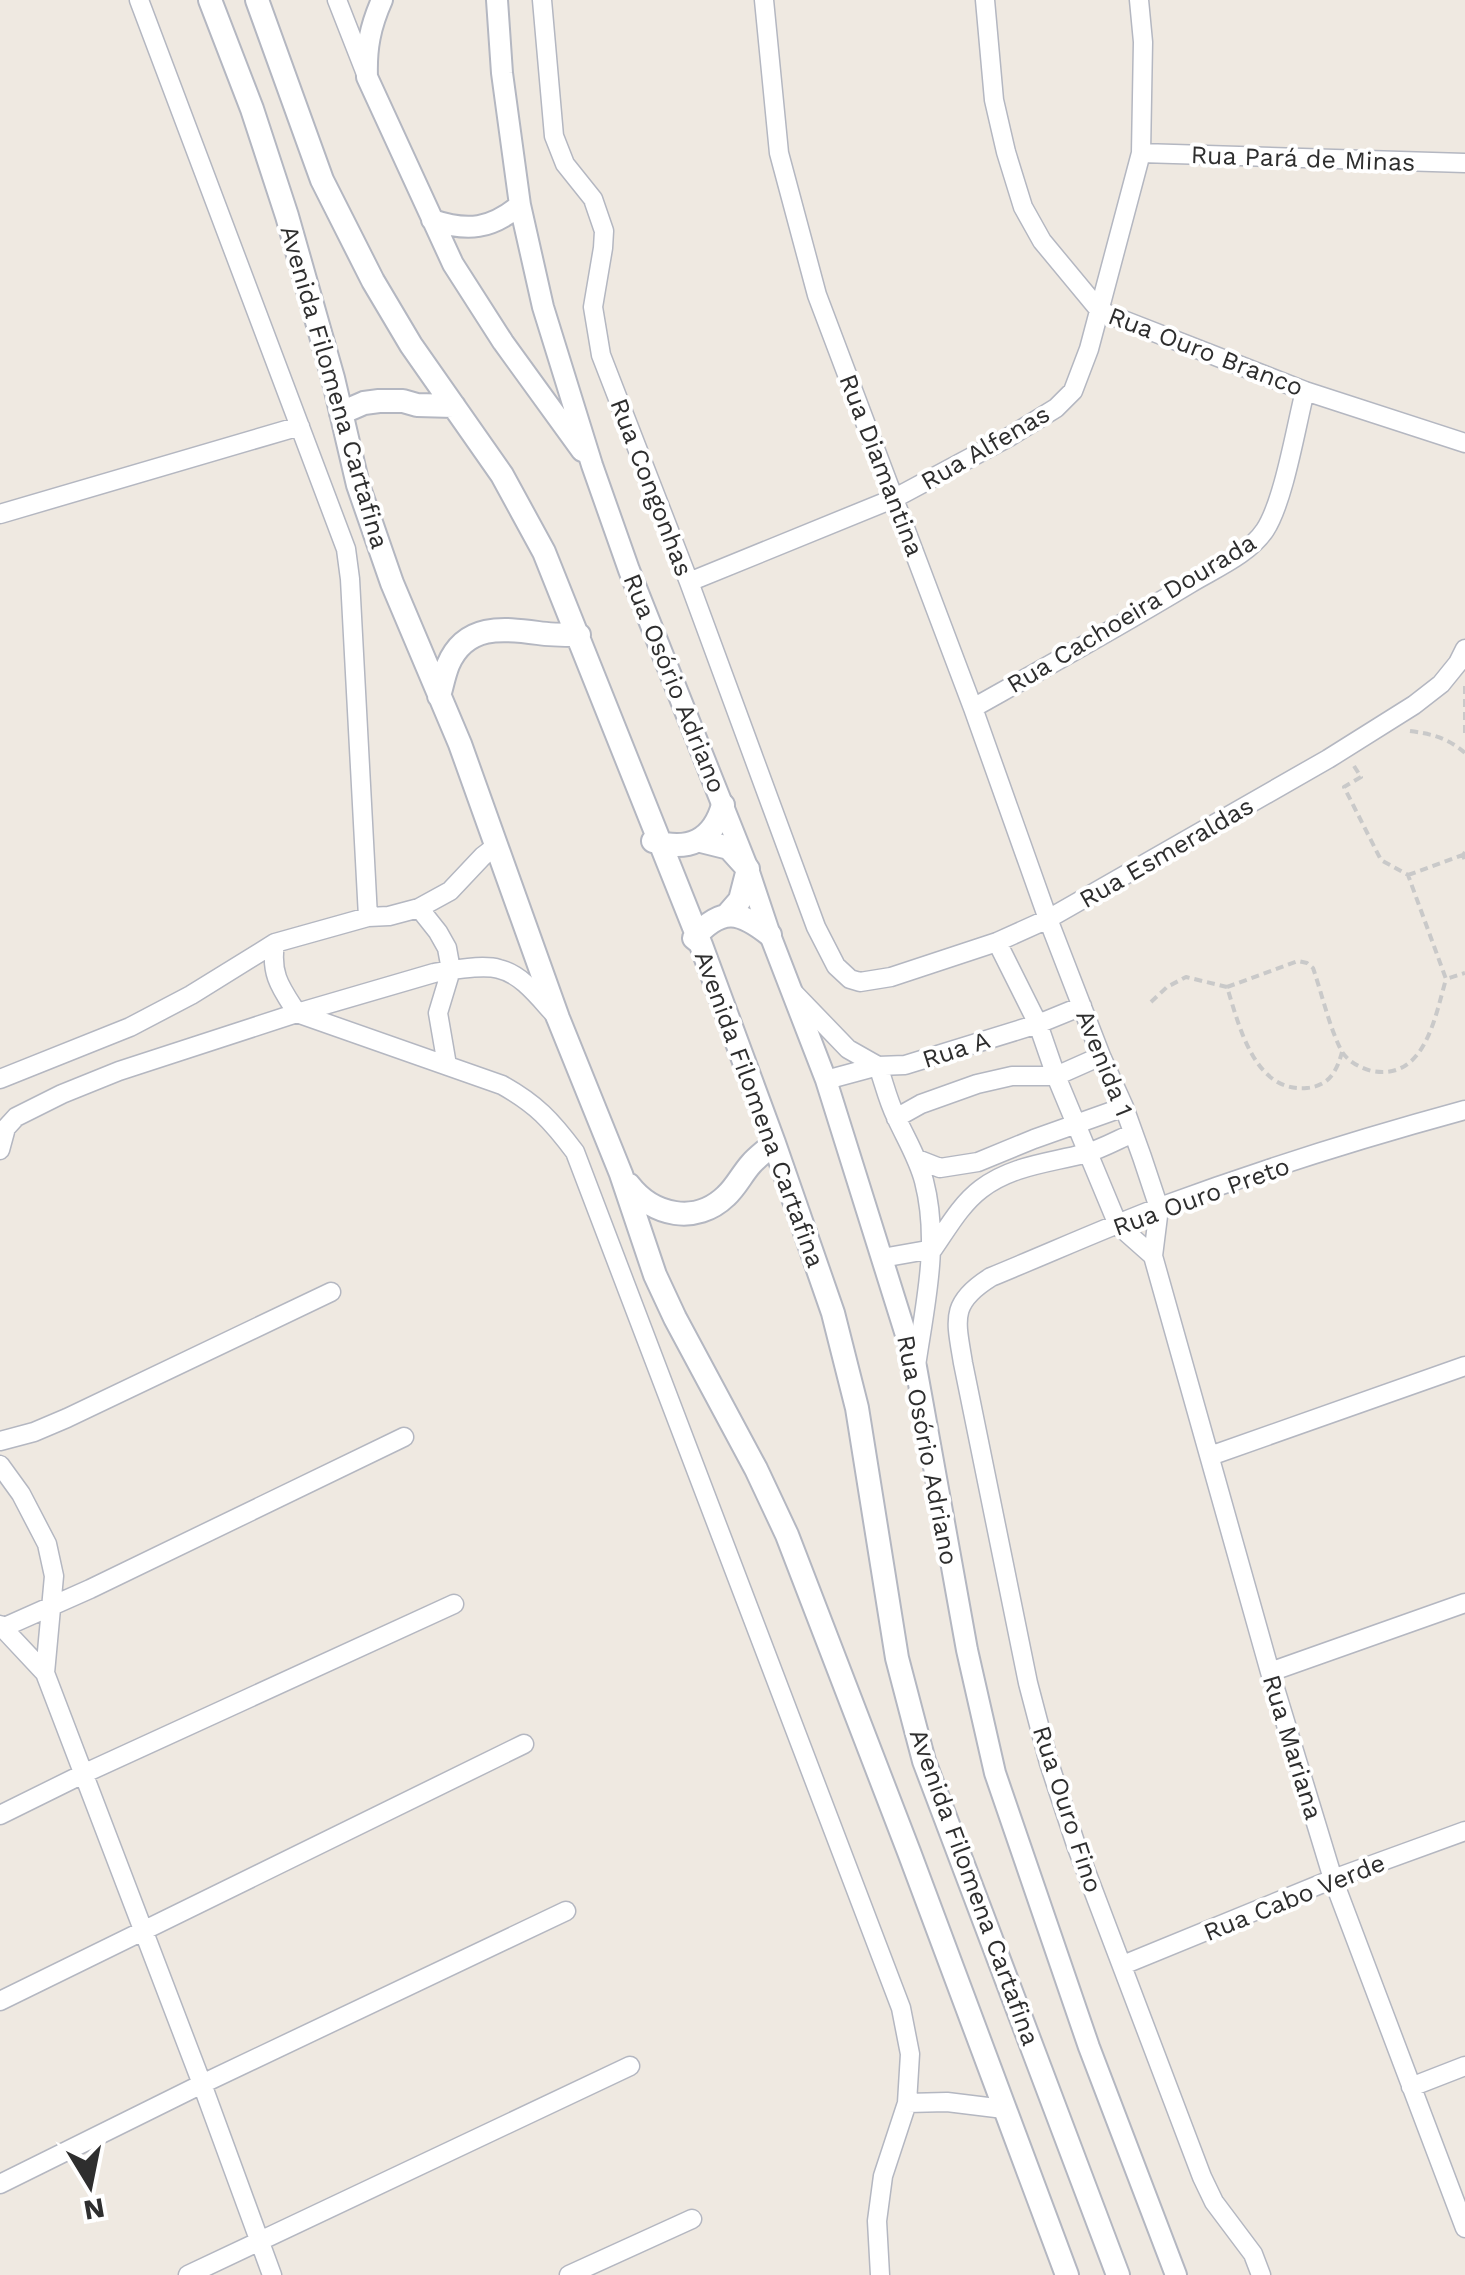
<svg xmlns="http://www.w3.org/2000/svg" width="1465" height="2275" viewBox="0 0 1465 2275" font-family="'Work Sans',sans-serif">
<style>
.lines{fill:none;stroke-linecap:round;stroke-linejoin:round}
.minor-casing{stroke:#b4b7c1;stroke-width:21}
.tertiary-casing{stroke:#b4b7c1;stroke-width:24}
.secondary-casing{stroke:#b4b7c1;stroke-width:26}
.path{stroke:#c9c9c9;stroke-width:4;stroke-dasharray:8 5;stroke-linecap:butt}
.minor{stroke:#fff;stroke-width:18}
.tertiary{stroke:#fff;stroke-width:20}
.secondary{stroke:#fff;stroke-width:22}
.labels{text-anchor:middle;stroke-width:8;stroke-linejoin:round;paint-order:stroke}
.street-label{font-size:25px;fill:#2e2e2e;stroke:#fff}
</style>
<rect width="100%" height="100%" fill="#efe9e1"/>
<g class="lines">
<g class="minor-casing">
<path id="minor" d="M 139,0 L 346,549 L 350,579 L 368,917
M 337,0 L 366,74
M 542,0 L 554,136 L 565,164 L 593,199 L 604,231 L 603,248 L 593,307 L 601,355 L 689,582 L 816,927 L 836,966 L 850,979 L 860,982 L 891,977 L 997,942 L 1048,919 L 1328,759 L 1414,705 L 1441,684 L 1458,663 L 1465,649
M 764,0 L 779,153 L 817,295 L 973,708 L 1048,919 L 1101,1056 L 1124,1107 L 1142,1157 L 1159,1208 L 1153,1256 L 1270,1672 L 1333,1879 L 1465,2228
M 985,0 L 994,100 L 1006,152 L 1023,207 L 1042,241 L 1100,311 L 1305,391 L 1465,443
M 1141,153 L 1465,163
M 0,514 L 300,426
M 689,582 L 895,498 L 1009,437 L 1056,408 L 1073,391 L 1089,349 L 1141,153 L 1143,42 L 1139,0
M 973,708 C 1046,667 1120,626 1191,583 C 1216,568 1249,554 1265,530 C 1284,501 1296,426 1305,391
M 419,908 L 438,932 L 447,948 L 451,970 L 438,1013 L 447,1065
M 997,942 L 1038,1024 L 1056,1076 L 1118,1225 L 1153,1256
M 275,943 C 270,975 281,988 297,1013 L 502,1085 C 536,1104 551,1120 575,1152 L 901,2008 L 910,2054 L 907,2103 L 883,2176 L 877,2221 L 880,2275
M 794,993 L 848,1049 L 878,1066 C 884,1083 888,1101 896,1117 C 906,1139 918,1158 924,1181 C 940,1243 925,1304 916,1366
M 0,1079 L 130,1027 L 191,995 L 275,943 L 368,917 L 389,916 L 419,908 L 450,891 L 483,856 L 496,846
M 826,1080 L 878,1066 L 905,1065 L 1038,1024 L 1082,1006
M 896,1118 L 921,1104 L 977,1084 L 1012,1076 L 1056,1076 L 1101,1056
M 0,1150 L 6,1128 L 16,1117 L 62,1094 L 119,1071 L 297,1013 L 434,973 C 451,970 483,964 499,969 C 522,974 540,999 555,1015
M 917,1159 L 940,1168 L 978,1162 L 1034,1139 L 1124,1107
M 882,1258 L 933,1249 C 947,1229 961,1204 981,1189 C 1011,1166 1048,1163 1083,1154 C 1100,1150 1117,1140 1133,1133
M 0,1441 L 34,1432 L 67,1418 L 331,1292
M 1210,1456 L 1465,1366
M 0,1465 L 21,1494 L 47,1544 L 54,1576 L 45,1673
M 0,1625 L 45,1673 L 202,2084 L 272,2275
M 0,1629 L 90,1589 L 404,1437
M 1270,1672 L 1465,1603
M 0,1815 L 83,1774 L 454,1604
M 1123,1965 L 1333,1879 L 1465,1831
M 0,2001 L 524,1744
M 1411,2087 L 1465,2066
M 907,2103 L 947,2102 L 1004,2109
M 0,2184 L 202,2084 L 566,1911
M 188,2275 L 630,2066
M 569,2275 L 692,2219
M 1261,2275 L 1253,2254 L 1214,2202 L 1202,2177 L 1076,1845 L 1049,1763 L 1028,1683 L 963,1363 C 956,1320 949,1303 991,1277 C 1047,1254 1103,1229 1160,1207 C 1260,1170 1362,1138 1465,1110"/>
</g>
<g class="tertiary-casing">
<path id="tertiary" d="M 382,0 C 370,27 366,48 367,77 L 453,264 L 503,342 L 582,451
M 497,0 L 502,73 L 520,205 L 543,307 L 592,465 L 629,570 L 748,869 L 770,935 L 826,1080 L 916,1367 L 967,1650 L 995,1773 L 1089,2047 L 1176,2275
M 432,220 C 468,232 491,229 520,205"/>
</g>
<g class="secondary-casing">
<path id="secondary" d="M 210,0 L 252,109 L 287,216 L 333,378 L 358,485 L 392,583 L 460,744 L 558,1018 L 621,1174 L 655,1275 L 675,1318 L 756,1469 L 787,1535 L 909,1852 L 1067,2275
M 257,0 L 322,180 L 373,281 L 411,345 L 502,475 L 544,552 L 701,945 L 774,1143 L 833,1313 L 857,1408 L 897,1658 L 924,1761 L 1118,2275
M 341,413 L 364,403 L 379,401 L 403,401 L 417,405 L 454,406
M 439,696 C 442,686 444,675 448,665 C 465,624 503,628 538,633 C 551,635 565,635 579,635
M 653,841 C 688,852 713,841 723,805
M 701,841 L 729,848 L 748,869 L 740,900 L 727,915
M 699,942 L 694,938 C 722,906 740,911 770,935
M 629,1185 C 653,1216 696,1225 726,1196 C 736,1187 742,1174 751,1164 C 758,1156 767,1150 774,1143"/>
</g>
<path class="path" d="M 1465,686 L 1465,734
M 1410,731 C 1432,734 1448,738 1465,753
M 1354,766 L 1361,777 L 1344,787 L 1381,860 L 1408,875 L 1446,979 L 1465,973
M 1465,852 L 1463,855 L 1465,861
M 1408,875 L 1463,855
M 1227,987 L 1298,961 L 1307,963 L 1313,968 C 1322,994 1329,1026 1341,1050 C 1347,1061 1360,1068 1372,1071 C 1425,1081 1435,1017 1446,979
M 1151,1002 L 1167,987 L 1186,977 L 1227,987 C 1239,1025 1254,1093 1307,1088 C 1329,1086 1337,1071 1342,1052"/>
<use href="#minor" class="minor"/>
<use href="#tertiary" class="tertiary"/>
<use href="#secondary" class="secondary"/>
</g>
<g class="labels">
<g class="street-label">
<text transform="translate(1303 158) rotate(2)" y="9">Rua Pará de Minas</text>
<text transform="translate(1206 351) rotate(21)" y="9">Rua Ouro Branco</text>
<text transform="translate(335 387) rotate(74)" y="9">Avenida Filomena Cartafina</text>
<text transform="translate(985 447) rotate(-30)" y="9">Rua Alfenas</text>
<text transform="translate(882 465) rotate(69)" y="9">Rua Diamantina</text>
<text transform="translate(652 487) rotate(69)" y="9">Rua Congonhas</text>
<text transform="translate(1131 613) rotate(-31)" y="9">Rua Cachoeira Dourada</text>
<text transform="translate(675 683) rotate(68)" y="9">Rua Osório Adriano</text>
<text transform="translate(1166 852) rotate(-30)" y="9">Rua Esmeraldas</text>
<text transform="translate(956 1049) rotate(-18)" y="9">Rua A</text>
<text transform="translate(1105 1063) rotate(68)" y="9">Avenida 1</text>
<text transform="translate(760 1109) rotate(70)" y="9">Avenida Filomena Cartafina</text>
<text transform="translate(1201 1196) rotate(-20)" y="9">Rua Ouro Preto</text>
<text transform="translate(928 1450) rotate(79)" y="9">Rua Osório Adriano</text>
<text transform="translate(1293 1747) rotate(73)" y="9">Rua Mariana</text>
<text transform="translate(1068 1809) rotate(72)" y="9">Rua Ouro Fino</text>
<text transform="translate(975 1887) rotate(70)" y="9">Avenida Filomena Cartafina</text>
<text transform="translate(1294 1897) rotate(-22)" y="9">Rua Cabo Verde</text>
</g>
</g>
<g transform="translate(90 2185) rotate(170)" stroke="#ffffff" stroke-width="8" paint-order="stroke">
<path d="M0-8L18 38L0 25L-18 38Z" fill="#2e2e2e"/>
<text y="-15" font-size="28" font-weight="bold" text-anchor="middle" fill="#2e2e2e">N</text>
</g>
</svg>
